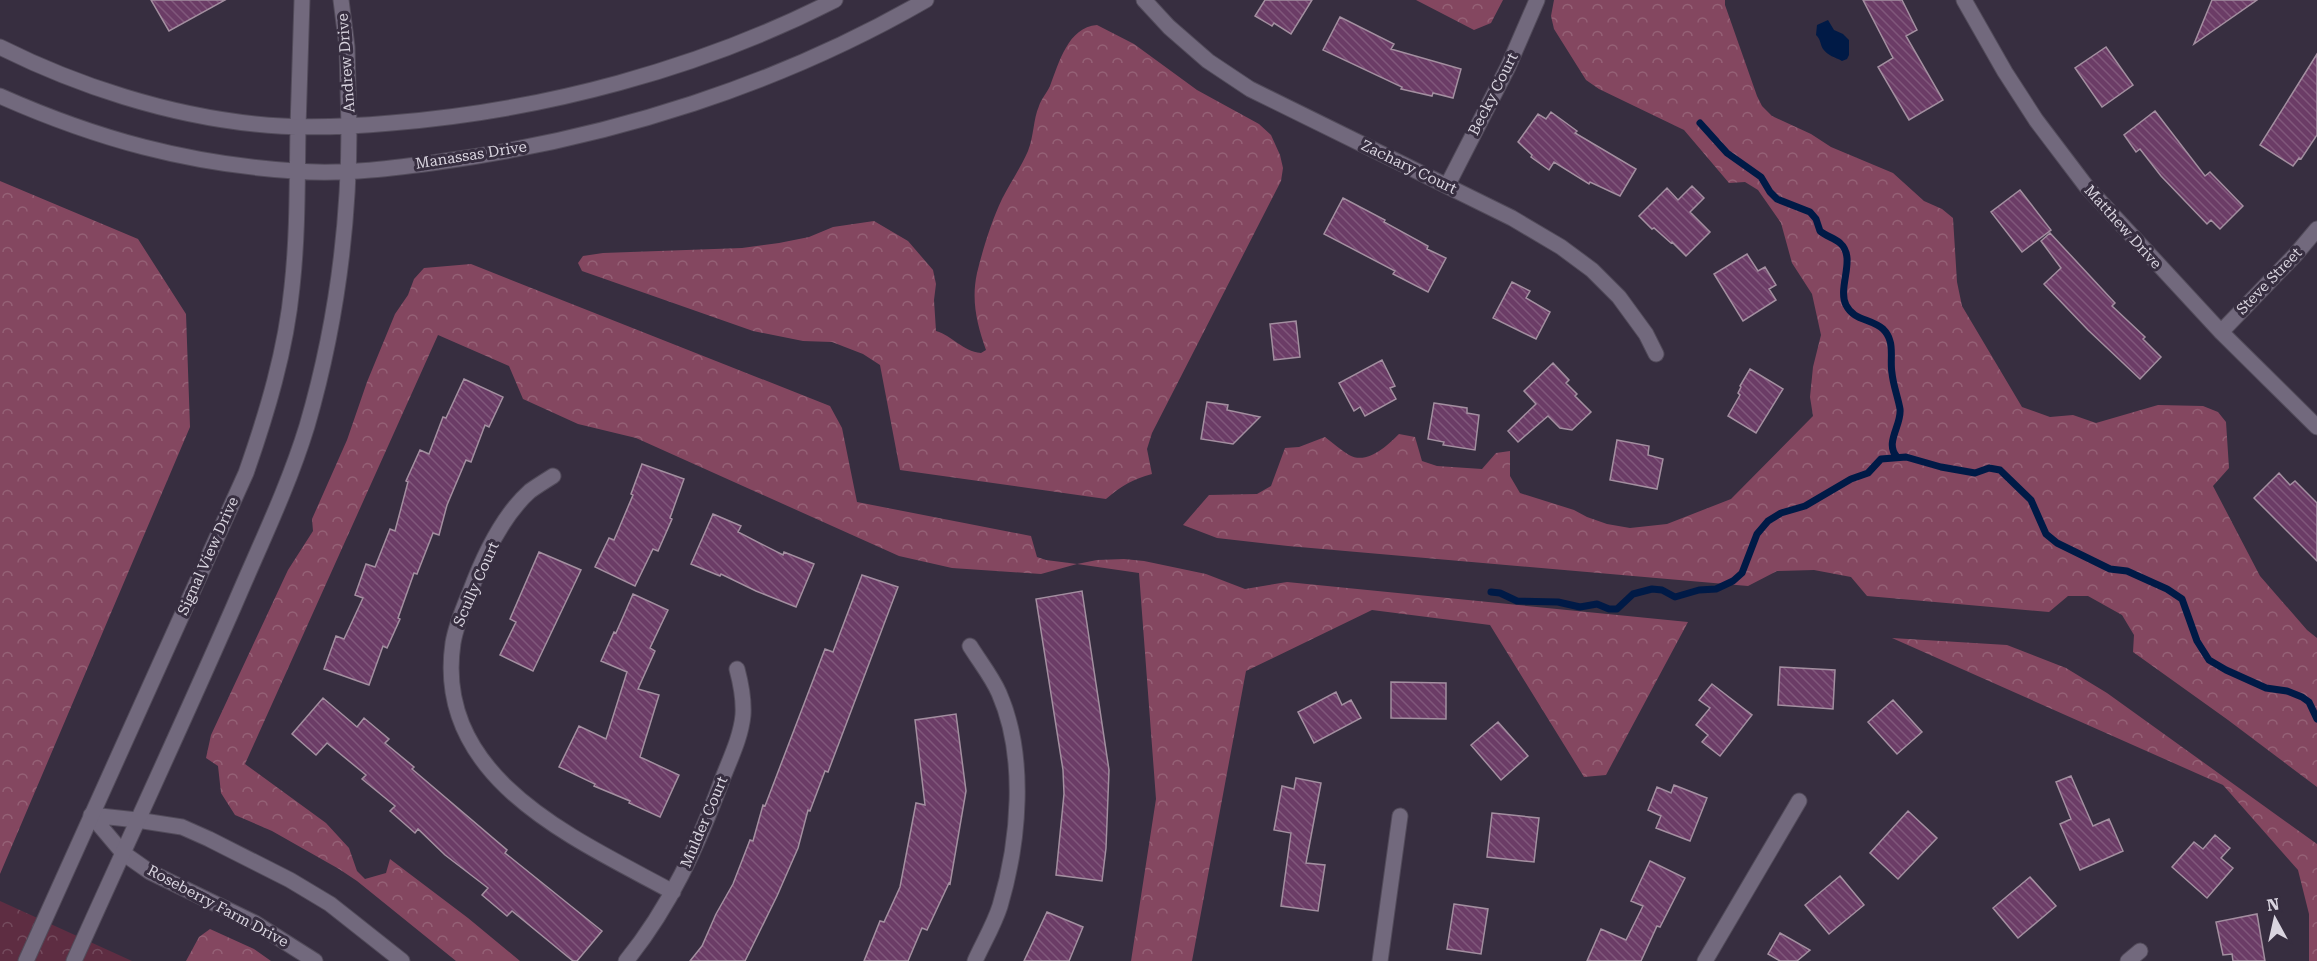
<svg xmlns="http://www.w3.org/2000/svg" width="2317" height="961" viewBox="0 0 2317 961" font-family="'Roboto Serif',serif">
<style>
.forest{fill:url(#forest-crowns)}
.park{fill:url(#park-crowns)}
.water{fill:#001a46}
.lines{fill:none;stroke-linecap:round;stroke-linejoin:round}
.stream{stroke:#001a46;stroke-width:7}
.building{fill:url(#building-back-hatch);stroke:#a38fa0;stroke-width:1.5}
.street-casing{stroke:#524b5a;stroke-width:17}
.secondary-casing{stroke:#524b5a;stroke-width:17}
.street{stroke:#72697d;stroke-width:15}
.secondary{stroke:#72697d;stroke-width:15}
.labels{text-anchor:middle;stroke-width:6;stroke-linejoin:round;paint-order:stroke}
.street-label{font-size:15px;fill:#d9d4df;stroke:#372e40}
</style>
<defs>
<pattern id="forest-crowns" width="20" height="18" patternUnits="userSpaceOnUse" patternTransform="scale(1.5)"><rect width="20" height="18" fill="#844760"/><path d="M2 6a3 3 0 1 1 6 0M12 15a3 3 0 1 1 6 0" fill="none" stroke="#956176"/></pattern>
<pattern id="park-crowns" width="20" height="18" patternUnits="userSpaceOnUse" patternTransform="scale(1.5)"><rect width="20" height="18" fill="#5e2d42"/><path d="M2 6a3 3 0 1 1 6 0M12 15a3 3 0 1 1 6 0" fill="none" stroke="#744b5d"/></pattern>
<pattern id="building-back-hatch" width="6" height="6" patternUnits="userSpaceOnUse" patternTransform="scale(1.5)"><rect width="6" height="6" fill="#6b3c66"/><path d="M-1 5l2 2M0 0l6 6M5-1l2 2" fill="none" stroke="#80577b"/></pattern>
</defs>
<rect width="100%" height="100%" fill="#372e40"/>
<path class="forest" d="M 1416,0 L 1503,0 L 1491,23 L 1474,30 Z
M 1554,0 L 1725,0 L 1725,5 L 1757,96 L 1762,106 L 1772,116 L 1811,134 L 1831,147 L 1893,173 L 1924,201 L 1942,209 L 1953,218 L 1957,282 L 1962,306 L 2022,407 L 2050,417 L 2073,415 L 2096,423 L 2158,405 L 2203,406 L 2218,412 L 2226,422 L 2229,468 L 2213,486 L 2260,576 L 2307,630 L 2317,638 L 2317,787 L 2228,720 L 2133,652 L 2134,635 L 2122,615 L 2088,596 L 2068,596 L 2049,612 L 1867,596 L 1851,577 L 1814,570 L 1777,571 L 1748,586 L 1288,546 L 1217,538 L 1183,525 L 1209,495 L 1257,494 L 1271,486 L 1285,448 L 1299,447 L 1325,437 C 1333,443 1341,450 1349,455 C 1367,465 1387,446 1399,434 L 1415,437 L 1422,461 L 1437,466 L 1482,469 L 1496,453 L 1510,451 L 1510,476 L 1520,493 L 1574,510 L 1587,517 L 1607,524 L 1630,528 L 1667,524 L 1731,499 L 1813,416 L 1810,397 L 1813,367 L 1821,335 L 1812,294 L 1792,263 L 1781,223 L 1758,190 L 1745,182 L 1729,183 L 1684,130 L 1599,89 L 1586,80 L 1554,29 L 1551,16 Z
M 1097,25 L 1134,44 L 1197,90 L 1259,124 L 1271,135 L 1280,155 L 1283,168 L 1281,181 L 1152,433 L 1147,449 L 1152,474 C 1133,479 1121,486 1106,499 L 900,470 L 880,365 L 863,354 L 832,342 L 803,341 L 753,331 L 582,271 L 578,263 L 583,256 L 603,253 L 742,248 L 779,243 L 809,237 L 833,227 L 874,221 L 908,241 L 933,270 L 936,284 L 934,300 L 936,331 C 953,336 962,351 981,353 L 986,350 C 977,324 971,301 977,273 C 983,249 991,222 1002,199 C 1010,183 1021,167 1028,151 C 1034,136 1033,120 1039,106 C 1041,99 1047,93 1050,86 C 1059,63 1068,27 1097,25 Z
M 0,181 L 138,239 L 186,314 L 190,427 L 0,874 Z
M 471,264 L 830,406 L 842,428 L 857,502 L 1031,536 L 1037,557 L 1046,560 L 1077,564 L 1097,560 L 1124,559 L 1144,561 L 1206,574 L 1245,589 L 1287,582 L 1688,622 L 1606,775 L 1584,777 L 1490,625 L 1372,610 L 1246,671 L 1192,961 L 1131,961 L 1156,799 L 1139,573 L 1077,564 L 1041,574 L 952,568 L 899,556 L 636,438 L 578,424 L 523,399 L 509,366 L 438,335 L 245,764 L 326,823 L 349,848 L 357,871 L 365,879 L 386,873 L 390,859 L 468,918 L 520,961 L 456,961 L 357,881 L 339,869 L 272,831 L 235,815 L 221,793 L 218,766 L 206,758 L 211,735 L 288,570 L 313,531 L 312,519 L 347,440 L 367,382 L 395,314 L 408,295 L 414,279 L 424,268 Z
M 1892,638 L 2007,645 L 2066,668 L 2107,693 L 2317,844 L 2317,961 L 2309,961 L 2309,914 L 2298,870 L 2223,785 Z
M 210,929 L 254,949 L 271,961 L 186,961 L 199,937 Z"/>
<path class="park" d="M 0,901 L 132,961 L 0,961 Z"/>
<path class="water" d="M 1828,20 L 1834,30 L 1843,34 L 1849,40 L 1849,55 L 1847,59 L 1842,61 C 1835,57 1828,56 1823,49 C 1820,44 1821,40 1816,35 L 1817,25 Z"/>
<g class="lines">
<path class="stream" d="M 1700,123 L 1727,153 L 1761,177 L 1770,192 L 1777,199 L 1810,212 L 1816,219 L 1820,231 C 1826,236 1834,238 1840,243 C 1857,258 1837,287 1846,305 C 1854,321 1870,318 1883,329 C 1886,332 1889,337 1890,341 C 1893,350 1890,363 1892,373 C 1893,385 1898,397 1900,409 C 1902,425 1884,443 1897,457
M 1491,592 L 1500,593 L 1517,601 L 1558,602 L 1580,607 L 1597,604 L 1609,609 L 1617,609 L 1633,594 L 1652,589 L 1662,590 L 1675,597 L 1699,590 L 1716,589 L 1733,581 L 1742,573 L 1757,534 L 1768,521 L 1781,513 L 1805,506 L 1851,479 L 1868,473 L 1881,459 L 1906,457 L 1941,467 L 1975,473 L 1989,468 L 2000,470 L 2031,500 L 2046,534 L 2057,543 L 2110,569 L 2127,571 L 2167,589 L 2182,599 L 2197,641 L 2209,660 L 2226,670 L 2266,688 L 2287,691 L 2302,697 L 2309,702 L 2317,719"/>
</g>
<path class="building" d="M 151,0 L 225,0 L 169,31 Z
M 1265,0 L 1312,0 L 1291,34 L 1274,23 L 1272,26 L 1255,16 Z
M 1863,0 L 1902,0 L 1917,30 L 1906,36 L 1943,100 L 1909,120 L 1878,67 L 1893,58 Z
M 2212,0 L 2257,0 L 2194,44 Z
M 1340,17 L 1394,44 L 1391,49 L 1461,69 L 1453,98 L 1433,93 L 1432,96 L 1401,89 L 1402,87 L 1323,50 Z
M 2106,47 L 2133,85 L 2102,107 L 2075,68 Z
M 2317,54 L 2317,135 L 2301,159 L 2299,158 L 2293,166 L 2260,145 Z
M 2155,111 L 2205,176 L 2210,172 L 2243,206 L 2220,229 L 2211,220 L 2207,224 L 2161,176 L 2140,149 L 2136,152 L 2124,135 Z
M 1551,112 L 1577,131 L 1575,133 L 1636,169 L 1620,196 L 1590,182 L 1589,184 L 1554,162 L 1549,170 L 1531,157 L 1532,155 L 1518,142 L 1538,114 L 1546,119 Z
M 1692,186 L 1704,198 L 1690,212 L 1710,232 L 1686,256 L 1672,242 L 1671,243 L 1654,228 L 1652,229 L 1639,216 L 1667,188 L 1678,200 Z
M 2020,190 L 2051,230 L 2022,252 L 1991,212 Z
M 1343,198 L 1385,220 L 1384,222 L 1428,246 L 1427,249 L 1446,258 L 1428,292 L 1393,274 L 1395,271 L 1324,234 Z
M 2050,233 L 2115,303 L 2112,306 L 2145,337 L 2143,339 L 2161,357 L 2140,379 L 2088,330 L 2044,284 L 2061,268 L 2041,241 Z
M 1747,254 L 1758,271 L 1765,267 L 1776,285 L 1769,289 L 1776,300 L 1743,321 L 1714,274 Z
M 1512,282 L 1530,291 L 1526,298 L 1550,312 L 1536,339 L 1493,318 Z
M 1296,321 L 1300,357 L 1274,360 L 1270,324 Z
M 1382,360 L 1395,386 L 1390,388 L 1396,399 L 1365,416 L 1360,407 L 1354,411 L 1339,383 Z
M 1553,363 L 1569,380 L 1566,383 L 1577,394 L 1575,396 L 1591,412 L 1572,430 L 1560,428 L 1548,416 L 1518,442 L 1508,431 L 1536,404 L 1524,391 Z
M 1750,369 L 1783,389 L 1756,433 L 1728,416 L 1740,395 L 1738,393 L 1741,387 L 1740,386 Z
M 464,379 L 503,397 L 489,427 L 485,425 L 471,462 L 466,460 L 447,505 L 439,535 L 433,533 L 417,574 L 414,573 L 398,618 L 400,619 L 387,648 L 383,646 L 369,685 L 324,669 L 336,636 L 344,639 L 363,598 L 355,595 L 366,564 L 375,567 L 390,529 L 395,531 L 408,482 L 406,481 L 420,450 L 429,454 L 443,417 L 446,418 Z
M 1207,402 L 1228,405 L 1227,410 L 1260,417 L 1233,444 L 1201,439 Z
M 1434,403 L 1467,408 L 1467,413 L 1479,415 L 1475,450 L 1443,445 L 1444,442 L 1428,439 Z
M 1617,440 L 1649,446 L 1648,455 L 1663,459 L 1657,489 L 1610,480 Z
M 642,464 L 684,479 L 670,518 L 672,519 L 658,551 L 653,549 L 635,586 L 595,567 L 609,538 L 614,540 L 633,495 L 631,494 Z
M 2279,473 L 2290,485 L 2295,481 L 2317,503 L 2317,561 L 2254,498 Z
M 713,514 L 741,526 L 738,532 L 783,555 L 784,552 L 814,564 L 796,607 L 756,591 L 721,574 L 720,576 L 691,564 Z
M 539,552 L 581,570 L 533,671 L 500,655 L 516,622 L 510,619 Z
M 862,575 L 898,587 L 828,772 L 825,771 L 810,811 L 808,810 L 798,848 L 777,896 L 745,961 L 690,961 L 702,946 L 716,914 L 733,884 L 750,840 L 753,841 L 763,805 L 765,806 L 825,649 L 833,652 Z
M 1082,591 L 1109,770 L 1106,848 L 1102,881 L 1056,875 L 1064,794 L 1063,770 L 1036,599 Z
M 633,594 L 668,610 L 650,648 L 655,651 L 638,689 L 659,695 L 640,757 L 679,775 L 660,817 L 629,803 L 630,801 L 594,786 L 595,784 L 559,767 L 579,726 L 606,739 L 627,672 L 601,661 L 614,632 L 616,633 Z
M 1780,667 L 1835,670 L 1833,709 L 1778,705 Z
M 1391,682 L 1446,683 L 1446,719 L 1391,718 Z
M 1712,684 L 1752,715 L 1720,756 L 1702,742 L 1708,735 L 1696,725 L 1710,708 L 1699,700 Z
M 1336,692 L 1342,705 L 1351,700 L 1361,718 L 1314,743 L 1298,712 Z
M 323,698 L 357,727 L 364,718 L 389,739 L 385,743 L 414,767 L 412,769 L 507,850 L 505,853 L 602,931 L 577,961 L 573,961 L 512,911 L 507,916 L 482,895 L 488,888 L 445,855 L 418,829 L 415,833 L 390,811 L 395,806 L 362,779 L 366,775 L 327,743 L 316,755 L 292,734 Z
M 1893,700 L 1922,732 L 1897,754 L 1868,722 Z
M 956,714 L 966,791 L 950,884 L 949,883 L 927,930 L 922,928 L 908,961 L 864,961 L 880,921 L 884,922 L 900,887 L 916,803 L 925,805 L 915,720 Z
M 1498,722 L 1528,756 L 1501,780 L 1471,745 Z
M 2071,776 L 2093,826 L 2109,819 L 2123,851 L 2080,870 L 2060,824 L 2071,819 L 2056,782 Z
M 1296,778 L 1321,783 L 1306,863 L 1325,865 L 1318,911 L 1281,906 L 1291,833 L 1274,830 L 1282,786 L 1294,789 Z
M 1674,785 L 1707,798 L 1690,841 L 1656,828 L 1661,816 L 1648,810 L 1657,787 L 1671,793 Z
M 1908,811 L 1937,838 L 1898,879 L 1870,853 Z
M 1492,813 L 1539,818 L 1534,862 L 1487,857 Z
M 2215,835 L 2230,848 L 2221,858 L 2233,868 L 2207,898 L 2172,867 L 2194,842 L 2203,849 Z
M 1650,861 L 1685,878 L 1660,927 L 1657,926 L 1641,961 L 1587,961 L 1601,929 L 1626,940 L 1643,906 L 1631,901 Z
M 1840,876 L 1864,905 L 1829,934 L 1805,905 Z
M 2030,877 L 2056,906 L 2018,938 L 1993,908 Z
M 1454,904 L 1488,909 L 1481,954 L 1447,949 Z
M 1047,912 L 1083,927 L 1069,961 L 1024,961 Z
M 2257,914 L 2265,961 L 2233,961 L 2232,954 L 2223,955 L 2216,922 Z
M 1780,933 L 1810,950 L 1797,961 L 1780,961 L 1768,954 Z"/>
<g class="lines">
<g class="street-casing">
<path id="street" d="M 341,0 L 347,47 L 349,127
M 1144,0 L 1169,27 L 1208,61 L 1250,89 L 1512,218 L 1561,247 L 1592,270 L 1619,297 L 1646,334 L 1656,354
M 1964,0 L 2005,72 L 2036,120 L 2086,186 L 2221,332 L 2317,427
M 298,127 L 302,0
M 1447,186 L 1508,67 L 1537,0
M 2221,332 L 2296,254 L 2317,229
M 553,476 C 545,481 537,486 530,491 C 502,516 483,557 470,592 C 463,609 456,625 453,643 C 433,779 576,839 673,892
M 970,646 C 980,662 992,677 999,693 C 1027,757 1019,842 1000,906 C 994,925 983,943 975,961
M 91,815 L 137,820 L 182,827 L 209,839 L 290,880 L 330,904 L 402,961
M 91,815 L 123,853 L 150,872 L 255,923 L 315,961
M 626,961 C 670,907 698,845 722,780 C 730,759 741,737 743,715 C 744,699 741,684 737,669
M 1380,961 L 1400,816
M 1705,961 L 1799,801
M 2128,961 L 2140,951"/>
</g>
<g class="secondary-casing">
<path id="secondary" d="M 0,47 C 78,86 168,115 255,124 C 300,129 346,127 391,123 C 542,111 700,69 835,0
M 0,96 C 97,139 188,164 295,171 C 344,175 396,168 445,161 C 613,137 779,85 926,0
M 26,961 L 246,473 C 267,413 286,350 292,287 C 298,233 297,180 298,127
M 74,961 C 127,843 182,725 234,606 C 259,547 288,488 307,426 C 335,330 349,226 349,127"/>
</g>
<use href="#street" class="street"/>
<use href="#secondary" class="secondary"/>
</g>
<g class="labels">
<g class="street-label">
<text transform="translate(346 63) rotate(-94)" y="5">Andrew Drive</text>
<text transform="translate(1493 94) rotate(-63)" y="5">Becky Court</text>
<text transform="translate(471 155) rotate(-9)" y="5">Manassas Drive</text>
<text transform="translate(1409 167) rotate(26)" y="5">Zachary Court</text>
<text transform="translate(2123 227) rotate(48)" y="5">Matthew Drive</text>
<text transform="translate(2269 281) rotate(-46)" y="5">Steve Street</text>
<text transform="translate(208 556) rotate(-66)" y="5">Signal View Drive</text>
<text transform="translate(476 584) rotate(-66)" y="5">Scully Court</text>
<text transform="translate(704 822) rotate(-67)" y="5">Mulder Court</text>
<text transform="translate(218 906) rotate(28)" y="5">Roseberry Farm Drive</text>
</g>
</g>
<g transform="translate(2275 919) rotate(352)" stroke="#372e40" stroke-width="4.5" paint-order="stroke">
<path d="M0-4.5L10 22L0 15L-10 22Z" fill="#d9d4df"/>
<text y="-9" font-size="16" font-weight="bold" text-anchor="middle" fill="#d9d4df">N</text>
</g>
</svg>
